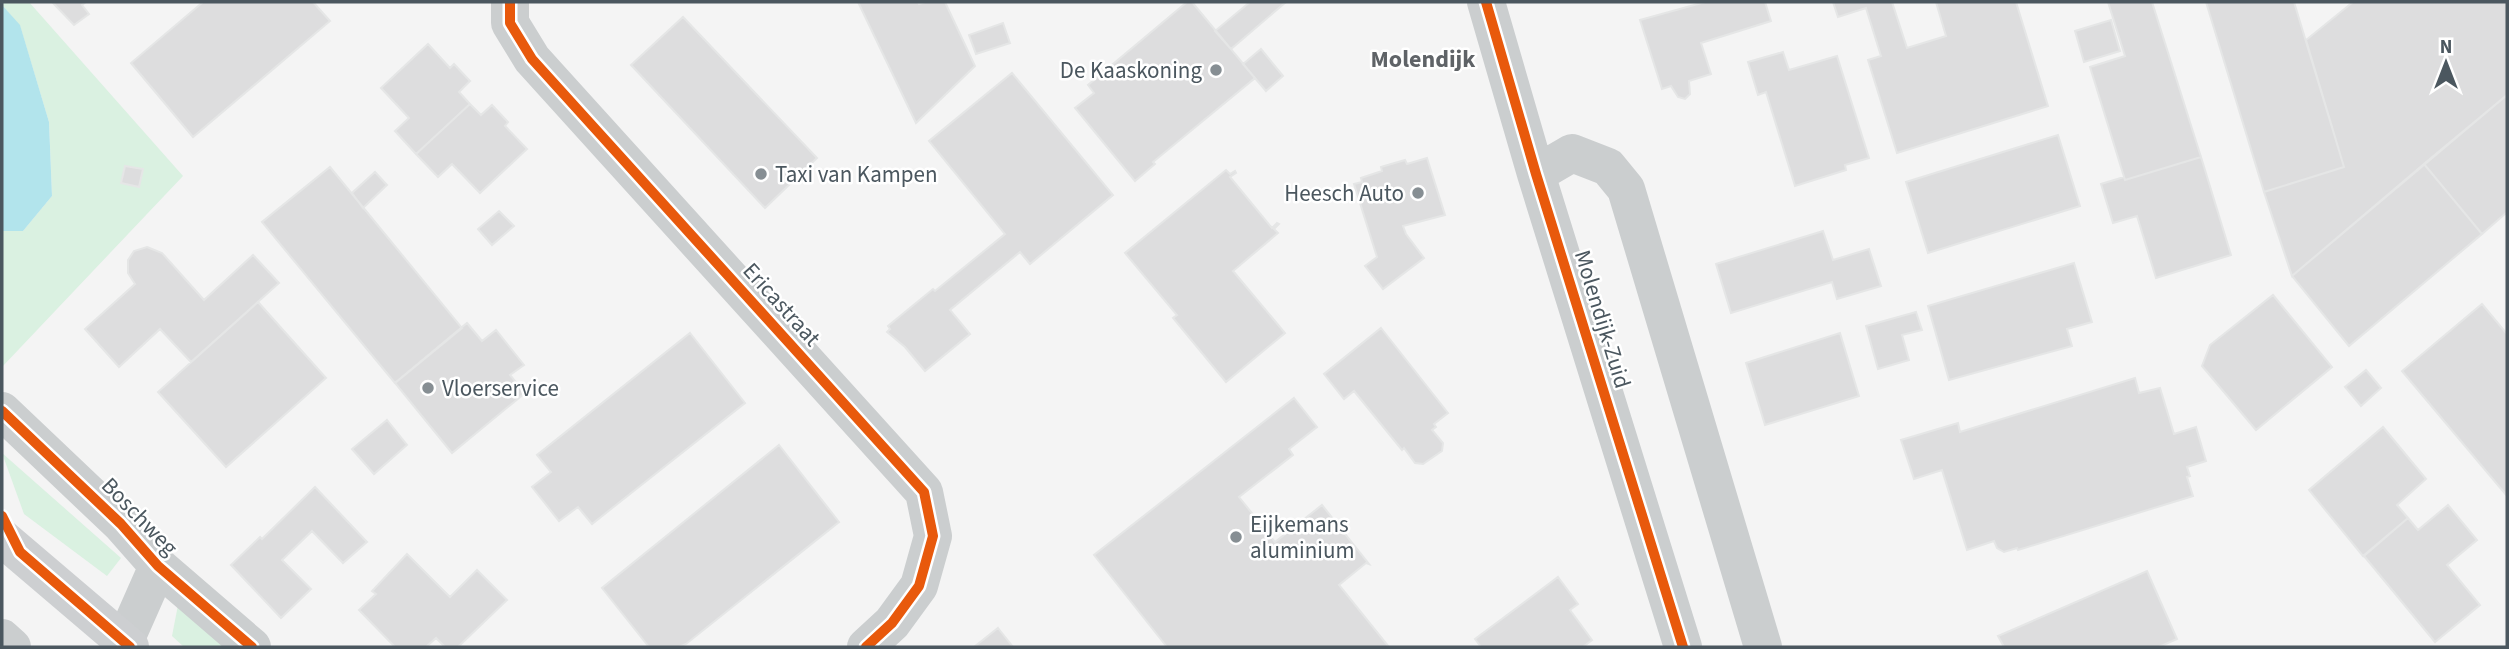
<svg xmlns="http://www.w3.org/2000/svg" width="2509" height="649" viewBox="0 0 2509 649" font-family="'Source Sans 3',sans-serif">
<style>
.green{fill:#daf1e1}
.water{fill:#b2e4ec}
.building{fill:#ddddde;stroke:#e5e6e6;stroke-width:2}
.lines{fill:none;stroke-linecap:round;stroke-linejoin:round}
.street{stroke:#cbcecf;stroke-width:38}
.secondary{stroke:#cdcfd1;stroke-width:38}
.cycleway-casing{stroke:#fff;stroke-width:15}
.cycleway{stroke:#e8590c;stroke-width:10}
.poi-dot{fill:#868e93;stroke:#fff;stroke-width:2.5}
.labels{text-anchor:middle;stroke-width:5;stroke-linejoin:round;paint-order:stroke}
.poi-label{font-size:23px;fill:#4b575f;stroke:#fff;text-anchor:start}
.street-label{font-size:23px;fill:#4b575f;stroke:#fff}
.neighbourhood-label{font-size:24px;font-weight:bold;fill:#5f6367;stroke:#fff}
</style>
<rect width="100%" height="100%" fill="#f4f4f4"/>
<path class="green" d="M 2,2 L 29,2 L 183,176 L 2,367 L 2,231 L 23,231 L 52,196 L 49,122 L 20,26 L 2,5 Z
M 2,453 L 121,558 L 107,576 L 24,514 Z
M 178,605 L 230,647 L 184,647 L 172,636 Z"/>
<path class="water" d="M 2,5 L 20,25 L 49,122 L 52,196 L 23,231 L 2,231 Z"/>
<path class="building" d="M 52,2 L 86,2 L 82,5 L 89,14 L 74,25 Z
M 203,2 L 313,2 L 330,21 L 193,137 L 131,63 Z
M 858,2 L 918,2 L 919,4 L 925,2 L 945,2 L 975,66 L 916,123 Z
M 1187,2 L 1192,2 L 1255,78 L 1153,162 L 1155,164 L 1135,181 L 1075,108 L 1094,93 L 1088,85 Z
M 1250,2 L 1286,2 L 1231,49 L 1215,31 Z
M 1705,2 L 1765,2 L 1771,21 L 1701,43 L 1711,74 L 1689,81 L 1690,94 L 1685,99 L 1678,97 L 1671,86 L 1662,89 L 1640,20 Z
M 1833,2 L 1892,2 L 1907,48 L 1946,36 L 1936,2 L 2016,2 L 2048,106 L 1897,153 L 1868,60 L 1881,56 L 1866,8 L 1838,17 Z
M 2108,2 L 2152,2 L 2201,157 L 2125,180 L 2090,67 L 2125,56 Z
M 2206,2 L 2294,2 L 2344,167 L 2264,192 Z
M 2353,2 L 2507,2 L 2507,95 L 2292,276 L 2264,192 L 2344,167 L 2306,40 Z
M 683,17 L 817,158 L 765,208 L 631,65 Z
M 2111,20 L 2120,51 L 2084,62 L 2075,31 Z
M 1003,23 L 1010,43 L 976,54 L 969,35 Z
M 428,44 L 450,68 L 454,64 L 470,81 L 459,92 L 470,104 L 416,154 L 395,131 L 409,118 L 381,88 Z
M 1261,49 L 1283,76 L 1266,91 L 1243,64 Z
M 1783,52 L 1789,70 L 1837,56 L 1869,158 L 1845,165 L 1846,170 L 1795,186 L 1766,92 L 1758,95 L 1748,62 Z
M 1012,73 L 1113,195 L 1030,264 L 1020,252 L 950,310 L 970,334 L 925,371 L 905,347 L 887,332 L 890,329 L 888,326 L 933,289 L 935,291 L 1005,234 L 929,141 Z
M 2507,95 L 2507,215 L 2506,213 L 2482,234 L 2424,164 Z
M 470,104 L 481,115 L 492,105 L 508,122 L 505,126 L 527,149 L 480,193 L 452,164 L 438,177 L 416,154 Z
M 2058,135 L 2080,206 L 1928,253 L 1906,182 Z
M 2201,157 L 2231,255 L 2156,278 L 2137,216 L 2113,223 L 2101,184 L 2124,177 L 2125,180 Z
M 1427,158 L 1445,215 L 1403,226 L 1406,234 L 1424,258 L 1383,289 L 1365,266 L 1377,257 L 1354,184 L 1362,182 L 1361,178 L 1382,171 L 1381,167 L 1405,160 L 1407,164 Z
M 2424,164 L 2482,234 L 2349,346 L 2292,276 Z
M 125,166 L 143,169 L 139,187 L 121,183 Z
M 330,167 L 462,328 L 395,383 L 262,222 Z
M 1226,170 L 1230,174 L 1235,171 L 1236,173 L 1230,177 L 1272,228 L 1277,223 L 1279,224 L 1274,229 L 1278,233 L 1233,271 L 1285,333 L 1226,382 L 1173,318 L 1177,315 L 1125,253 Z
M 375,172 L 387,185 L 363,208 L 352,193 Z
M 499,211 L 514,226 L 492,245 L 478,229 Z
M 1823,231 L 1833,260 L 1869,249 L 1881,286 L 1837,299 L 1832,282 L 1731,313 L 1716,264 Z
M 147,247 L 162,253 L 204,300 L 253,255 L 279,283 L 191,362 L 160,329 L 119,367 L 85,329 L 135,284 L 128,273 L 128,260 L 134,251 Z
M 2074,263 L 2092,322 L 2067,329 L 2072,346 L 1949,380 L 1928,306 Z
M 2273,295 L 2332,367 L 2256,430 L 2202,366 L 2210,345 Z
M 258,302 L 326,378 L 226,467 L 158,392 Z
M 2482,304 L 2507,334 L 2507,496 L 2402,371 Z
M 1916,312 L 1922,330 L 1902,335 L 1909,360 L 1878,369 L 1866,326 Z
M 467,323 L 482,341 L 496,330 L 524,365 L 510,375 L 525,393 L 452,453 L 395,383 Z
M 1381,328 L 1448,413 L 1434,424 L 1436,427 L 1432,430 L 1443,443 L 1442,451 L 1423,464 L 1415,463 L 1404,448 L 1402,450 L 1354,391 L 1344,399 L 1324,374 Z
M 690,333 L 745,403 L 592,524 L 578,507 L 559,521 L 532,487 L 551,472 L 537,455 Z
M 1840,333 L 1859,396 L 1765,425 L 1746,363 Z
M 2366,370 L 2381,388 L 2361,406 L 2345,387 Z
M 2135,378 L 2139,393 L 2160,388 L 2174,434 L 2196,427 L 2206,461 L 2187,467 L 2190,476 L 2187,477 L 2193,496 L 2018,550 L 2017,548 L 2004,552 L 1997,548 L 1994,541 L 1967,550 L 1942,470 L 1914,479 L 1901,440 L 1958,423 L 1960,432 Z
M 1294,398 L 1317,427 L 1289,449 L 1293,455 L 1239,497 L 1275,542 L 1322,505 L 1369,564 L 1366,563 L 1339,585 L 1389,647 L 1167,647 L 1094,555 Z
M 387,420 L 407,445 L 374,474 L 352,449 Z
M 2383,427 L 2426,479 L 2397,505 L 2408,518 L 2363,556 L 2309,490 Z
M 779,445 L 839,522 L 686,644 L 679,647 L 649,647 L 602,588 Z
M 315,487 L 367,542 L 343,563 L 312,531 L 282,560 L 311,589 L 281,618 L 231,565 L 260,537 L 262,539 Z
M 2448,505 L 2477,540 L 2447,565 L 2480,605 L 2435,642 L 2364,556 L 2408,518 L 2418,530 Z
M 407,554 L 450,597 L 477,570 L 507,600 L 458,647 L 445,647 L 436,638 L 426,647 L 395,647 L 359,610 L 376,594 L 372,591 Z
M 2147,571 L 2177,639 L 2159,647 L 2004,647 L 1998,636 Z
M 1558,577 L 1578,604 L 1570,610 L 1592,640 L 1583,647 L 1481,647 L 1475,639 Z
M 998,628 L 1013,647 L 974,647 Z"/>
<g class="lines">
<path class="street" d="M 510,2 L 510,23 L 532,59 L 924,492 L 933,536 L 919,586 L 892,623 L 866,647
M 1486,2 L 1536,174 L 1683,647
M 1536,174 L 1572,153 L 1608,167 L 1626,189 L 1763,647
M 2,411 L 121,524 L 158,566 L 252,647
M 2,638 L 12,647
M 124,643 L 158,566"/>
<path class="secondary" d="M 2,538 L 130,647"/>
<g class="cycleway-casing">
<path id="cycleway" d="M 510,2 L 510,23 L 532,59 L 924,492 L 933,536 L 919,586 L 892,623 L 866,647
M 1486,2 L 1536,174 L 1683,647
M 2,411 L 121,524 L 158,566 L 252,647
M 2,516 L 20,552 L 130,647"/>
</g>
<use href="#cycleway" class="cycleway"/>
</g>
<g class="poi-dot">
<circle cx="1216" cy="70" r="7"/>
<circle cx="761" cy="174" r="7"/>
<circle cx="1418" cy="193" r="7"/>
<circle cx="428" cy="388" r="7"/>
<circle cx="1236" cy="537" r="7"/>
</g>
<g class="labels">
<g class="poi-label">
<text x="1202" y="78" text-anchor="end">De Kaaskoning</text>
<text x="775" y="182">Taxi van Kampen</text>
<text x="1404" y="201" text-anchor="end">Heesch Auto</text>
<text x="442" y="396">Vloerservice</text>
<text x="1250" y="532">Eijkemans<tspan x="1250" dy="26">aluminium</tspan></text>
</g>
<g class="street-label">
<text transform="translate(782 304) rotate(48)" y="8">Ericastraat</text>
<text transform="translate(1603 319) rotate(73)" y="8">Molendijk-Zuid</text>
<text transform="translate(140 516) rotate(46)" y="8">Boschweg</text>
</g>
<g class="neighbourhood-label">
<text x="1423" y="67">Molendijk</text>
</g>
</g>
<rect width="2509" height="649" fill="none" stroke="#4b575f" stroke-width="7"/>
<g transform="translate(2446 63)" stroke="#ffffff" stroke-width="5" paint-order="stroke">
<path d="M0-5L12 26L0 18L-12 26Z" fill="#4b575f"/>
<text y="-10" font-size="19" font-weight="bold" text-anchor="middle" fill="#4b575f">N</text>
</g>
</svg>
